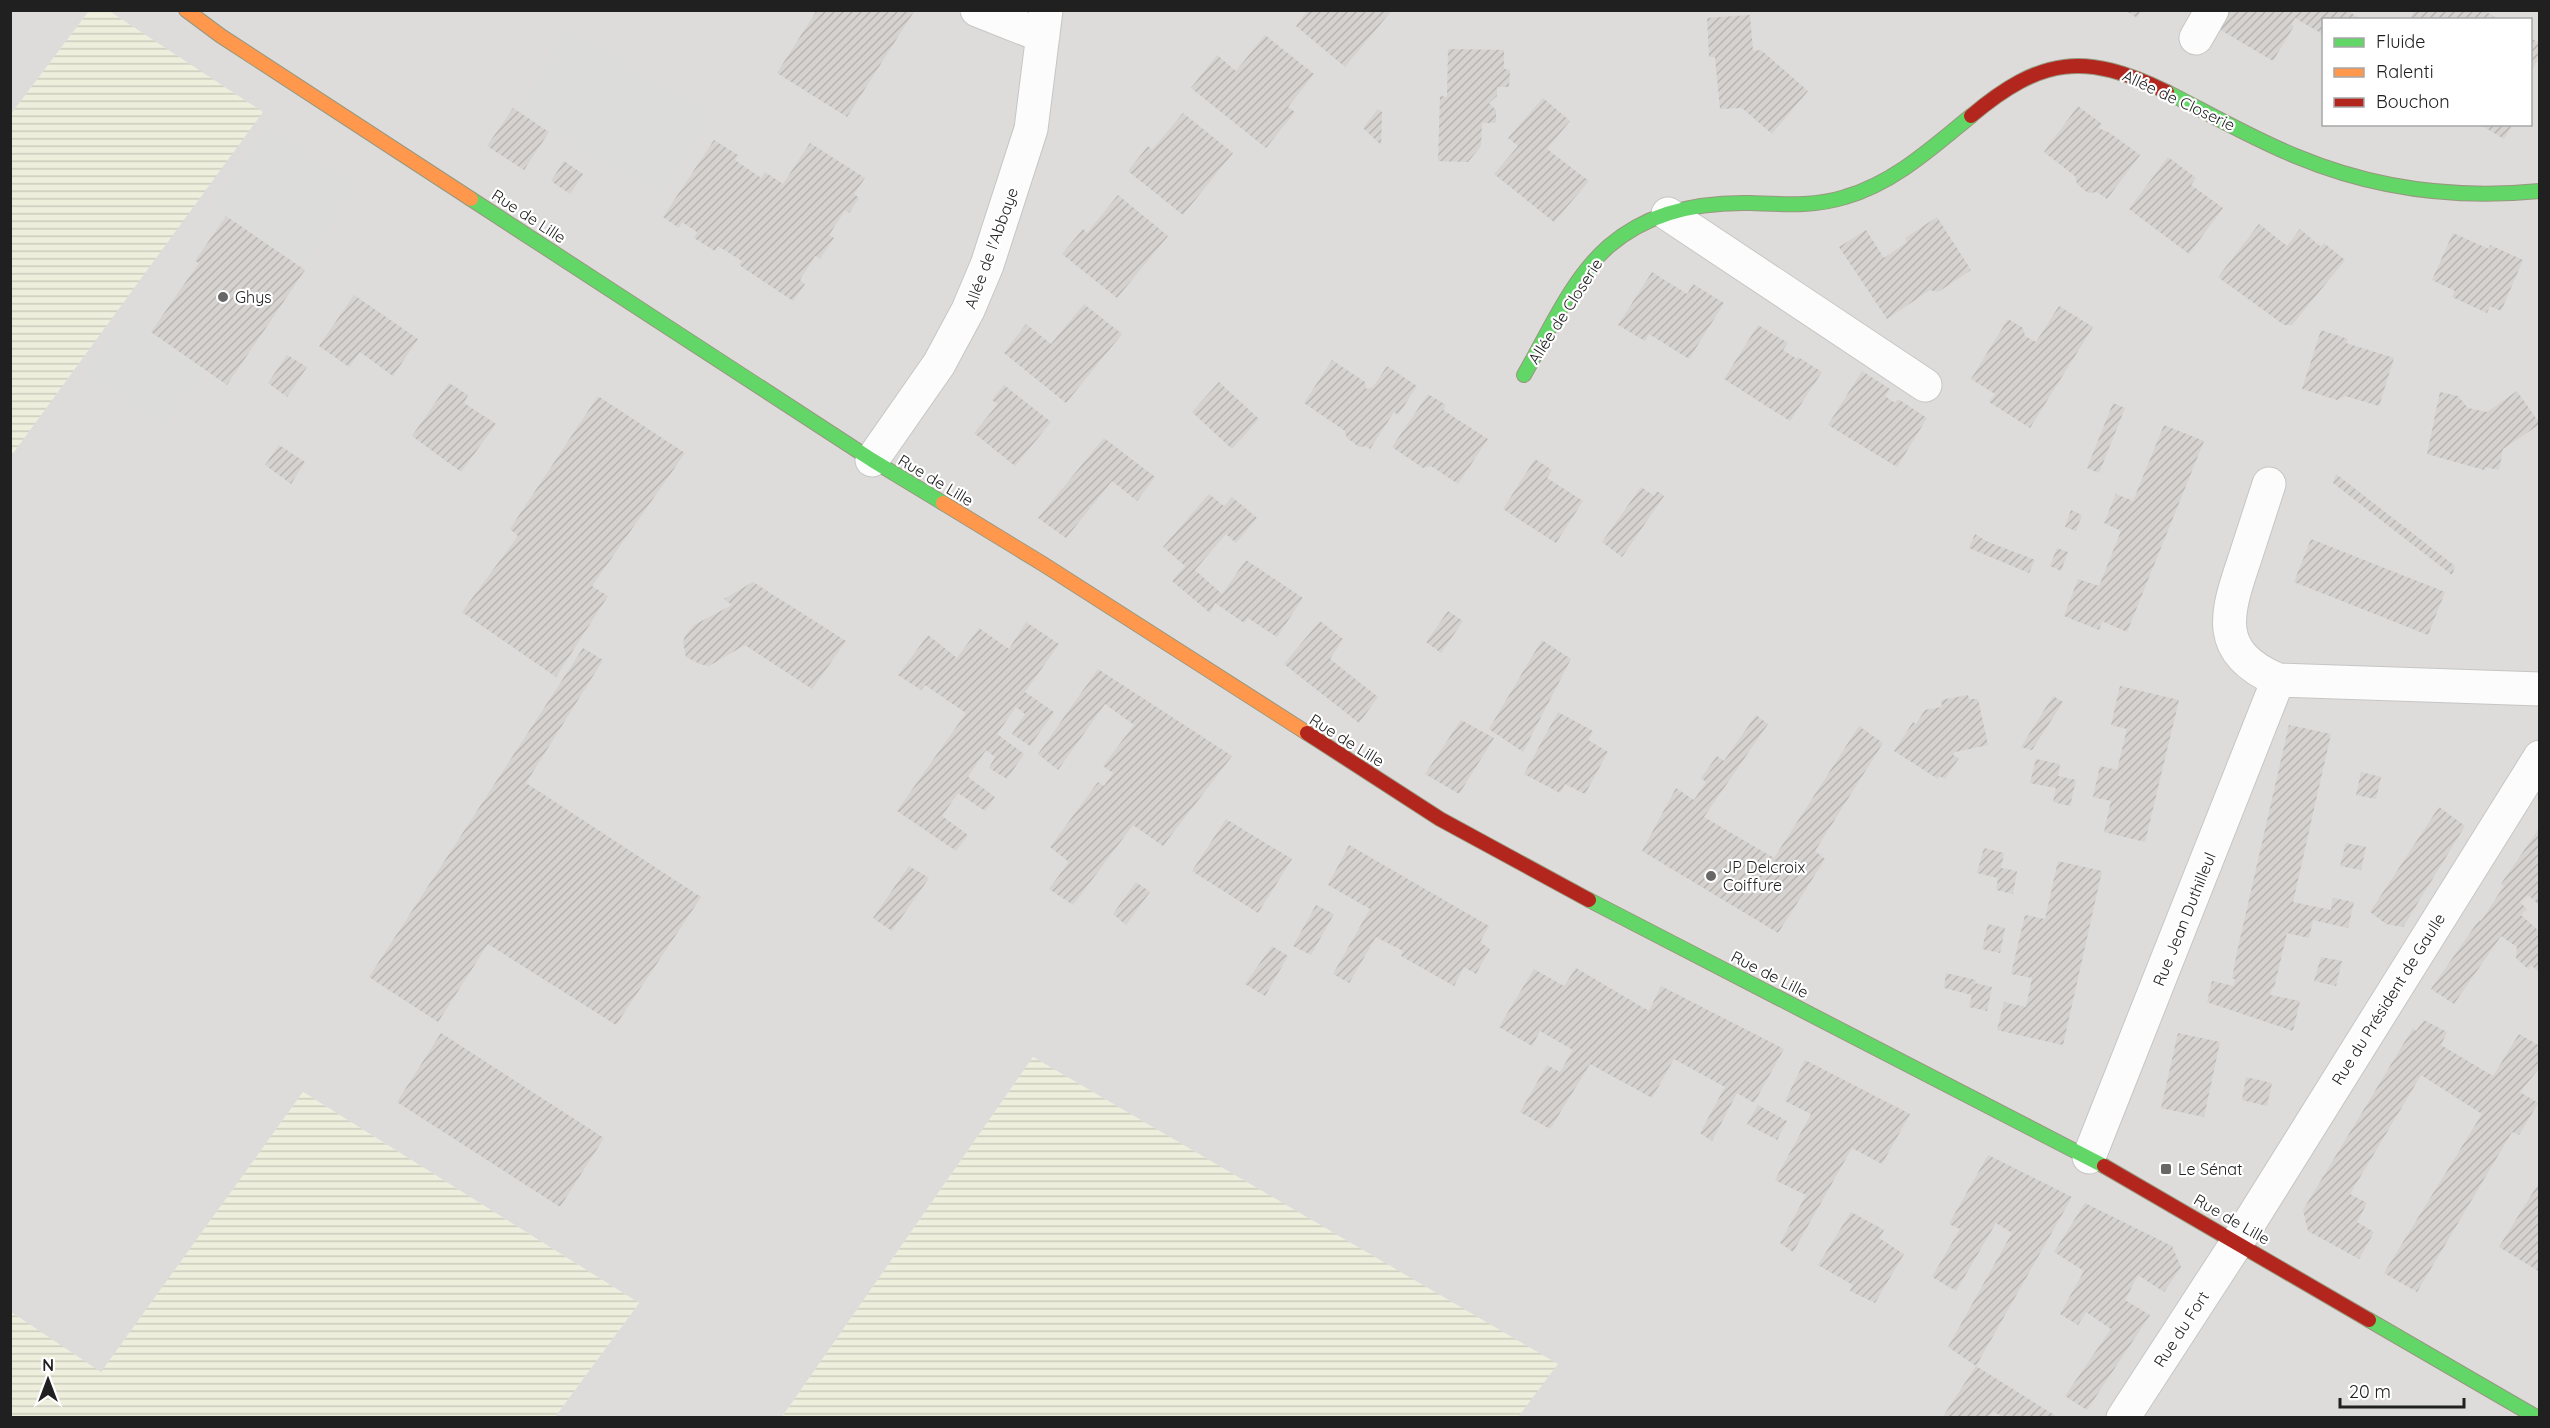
<svg xmlns="http://www.w3.org/2000/svg" width="2550" height="1428" viewBox="0 0 2550 1428" font-family="Quicksand,sans-serif">
<style>
.residential{fill:#dddcda;fill-rule:evenodd}
.religious{fill:#dcdcda}
.farmland{fill:url(#farmland-rules)}
.building{fill:url(#building-hatch)}
.lines{fill:none;stroke-linecap:round;stroke-linejoin:round}
.street-casing{stroke:#c7c6c5;stroke-width:35}
.fast-casing{stroke:#97987f;stroke-width:16}
.slow-casing{stroke:#97987f;stroke-width:16}
.jam-casing{stroke:#97987f;stroke-width:16}
.street{stroke:#fcfcfc;stroke-width:33}
.fast{stroke:#63d668;stroke-width:14}
.slow{stroke:#ff974d;stroke-width:14}
.jam{stroke:#b3261e;stroke-width:14}
.poi-dot{fill:#686766;stroke:#fff;stroke-width:2}
.labels{text-anchor:middle;stroke-width:4.5;stroke-linejoin:round;paint-order:stroke}
.street-label{font-size:16px;fill:#202020;stroke:#fff}
.poi-label{font-size:16px;fill:#202020;stroke:#fff;text-anchor:start}
</style>
<defs>
<pattern id="farmland-rules" width="6" height="5" patternUnits="userSpaceOnUse" patternTransform="scale(1.5)"><rect width="6" height="5" fill="#edeedc"/><path d="M0 2.5h6" fill="none" stroke="#cbccbc"/></pattern>
<pattern id="building-hatch" width="6" height="6" patternUnits="userSpaceOnUse" patternTransform="scale(1.5)"><rect width="6" height="6" fill="#d5d2d0"/><path d="M-1 1l2-2M0 6l6-6M5 7l2-2" fill="none" stroke="#b7b4b2"/></pattern>
</defs>
<rect width="100%" height="100%" fill="#eeece9"/>
<path class="residential" d="M 11,11 L 89,11 L 11,114 Z
M 109,11 L 2539,11 L 2539,1417 L 1518,1417 L 1557,1364 L 1033,1057 L 782,1417 L 555,1417 L 639,1303 L 303,1092 L 101,1373 L 11,1312 L 11,456 L 262,112 ZM 2324,20 L 2530,20 L 2530,124 L 2324,124 Z"/>
<path class="religious" d="M 568,29 L 710,114 L 660,197 L 518,111 Z
M 270,126 L 359,186 L 303,266 L 212,204 Z
M 127,315 L 205,370 L 165,426 L 84,373 Z"/>
<path class="farmland" d="M 89,11 L 109,11 L 263,112 L 11,456 L 11,114 Z
M 1033,1057 L 1558,1364 L 1518,1417 L 782,1417 Z
M 303,1092 L 639,1303 L 555,1417 L 11,1417 L 11,1312 L 101,1372 Z"/>
<path class="building" d="M 817,10 L 915,10 L 847,117 L 777,73 Z
M 1308,10 L 1392,10 L 1345,67 L 1296,26 Z
M 2125,10 L 2141,10 L 2137,18 Z
M 2230,10 L 2347,10 L 2362,20 L 2324,20 L 2324,35 L 2295,18 L 2291,25 L 2294,26 L 2273,61 L 2219,29 Z
M 2415,10 L 2484,10 L 2499,20 L 2412,20 L 2410,18 Z
M 1750,15 L 1753,51 L 1761,50 L 1808,91 L 1772,134 L 1742,108 L 1720,109 L 1715,57 L 1709,57 L 1707,18 Z
M 1265,35 L 1314,74 L 1288,107 L 1295,112 L 1266,148 L 1191,88 L 1217,55 L 1236,71 Z
M 2530,38 L 2540,43 L 2540,57 L 2530,72 Z
M 1448,49 L 1504,50 L 1504,69 L 1510,70 L 1509,87 L 1497,87 L 1497,96 L 1489,103 L 1496,110 L 1496,123 L 1482,123 L 1481,146 L 1468,162 L 1438,161 L 1440,96 L 1447,97 Z
M 1543,98 L 1570,121 L 1547,149 L 1589,181 L 1554,222 L 1494,174 L 1518,146 L 1508,138 Z
M 2078,106 L 2102,124 L 2098,128 L 2110,133 L 2140,155 L 2107,199 L 2097,192 L 2088,193 L 2077,184 L 2075,176 L 2044,152 Z
M 513,108 L 549,132 L 524,170 L 487,146 Z
M 1378,109 L 1382,112 L 1381,145 L 1363,128 Z
M 1183,113 L 1233,153 L 1183,215 L 1128,171 L 1148,146 L 1152,150 Z
M 2479,124 L 2513,124 L 2504,139 Z
M 714,140 L 738,155 L 735,160 L 761,178 L 765,172 L 783,184 L 810,143 L 865,178 L 854,194 L 859,198 L 849,213 L 845,210 L 829,235 L 834,238 L 820,259 L 815,256 L 800,280 L 805,284 L 793,301 L 739,265 L 742,261 L 718,246 L 715,251 L 694,238 L 697,232 L 682,222 L 679,228 L 663,217 Z
M 2168,157 L 2196,178 L 2191,185 L 2223,208 L 2189,254 L 2129,209 Z
M 564,161 L 583,174 L 570,194 L 551,181 Z
M 1118,195 L 1168,236 L 1117,298 L 1062,254 L 1083,229 L 1087,233 Z
M 226,216 L 305,270 L 227,385 L 151,332 L 199,263 L 195,261 Z
M 1937,217 L 1971,270 L 1938,292 L 1930,290 L 1887,319 L 1839,247 L 1866,230 L 1884,258 L 1907,242 L 1905,238 Z
M 2259,224 L 2287,246 L 2300,229 L 2321,247 L 2324,243 L 2345,260 L 2292,325 L 2284,325 L 2218,277 Z
M 2453,233 L 2489,249 L 2490,245 L 2523,260 L 2501,311 L 2490,306 L 2487,313 L 2452,297 L 2455,291 L 2432,280 Z
M 1652,272 L 1687,294 L 1693,284 L 1724,303 L 1689,359 L 1649,334 L 1645,341 L 1618,325 Z
M 354,295 L 418,339 L 393,376 L 360,352 L 349,367 L 319,346 Z
M 1084,304 L 1122,334 L 1066,403 L 1004,353 L 1026,324 L 1051,344 Z
M 2059,306 L 2093,327 L 2030,428 L 1989,402 L 1995,394 L 1971,379 L 2008,319 L 2023,328 L 2025,336 L 2036,342 Z
M 1758,325 L 1788,343 L 1783,350 L 1797,359 L 1798,357 L 1822,372 L 1790,421 L 1724,379 Z
M 2321,330 L 2348,339 L 2346,343 L 2394,358 L 2379,406 L 2345,396 L 2337,400 L 2302,389 Z
M 287,355 L 307,367 L 287,397 L 268,383 Z
M 1332,360 L 1365,382 L 1366,389 L 1373,387 L 1387,366 L 1417,386 L 1398,415 L 1394,412 L 1370,449 L 1366,446 L 1359,447 L 1347,438 L 1345,431 L 1304,403 Z
M 1862,371 L 1890,389 L 1885,396 L 1895,403 L 1898,399 L 1927,418 L 1897,467 L 1828,425 Z
M 1219,382 L 1259,419 L 1232,449 L 1192,412 Z
M 449,383 L 468,395 L 464,403 L 496,424 L 461,472 L 412,436 Z
M 1004,385 L 1051,422 L 1015,466 L 974,433 L 998,404 L 992,400 Z
M 2517,391 L 2540,424 L 2503,449 L 2499,470 L 2485,467 L 2484,470 L 2427,454 L 2440,392 L 2458,396 L 2468,408 L 2487,412 Z
M 1428,394 L 1446,405 L 1443,410 L 1488,439 L 1458,484 L 1431,466 L 1423,468 L 1392,447 Z
M 598,396 L 685,453 L 592,586 L 608,596 L 556,677 L 462,612 L 518,536 L 510,529 Z
M 2113,403 L 2125,408 L 2099,473 L 2087,468 Z
M 2164,425 L 2204,441 L 2127,632 L 2102,621 L 2099,630 L 2064,616 L 2078,579 L 2099,586 L 2121,531 L 2104,523 L 2116,494 L 2133,501 Z
M 1104,438 L 1155,477 L 1137,501 L 1112,481 L 1066,538 L 1038,518 Z
M 279,445 L 305,462 L 291,484 L 265,465 Z
M 1535,459 L 1552,470 L 1547,478 L 1583,501 L 1556,543 L 1503,509 Z
M 2336,474 L 2455,566 L 2452,575 L 2333,483 Z
M 1641,487 L 1654,496 L 1657,491 L 1664,496 L 1622,557 L 1602,542 Z
M 1209,494 L 1224,506 L 1232,497 L 1257,518 L 1236,543 L 1226,534 L 1195,570 L 1222,594 L 1246,560 L 1303,598 L 1277,637 L 1248,618 L 1244,623 L 1215,603 L 1210,613 L 1172,581 L 1185,566 L 1163,547 Z
M 2071,510 L 2082,515 L 2076,531 L 2065,527 Z
M 1975,534 L 1986,541 L 2035,560 L 2029,573 L 1969,548 Z
M 2311,539 L 2445,592 L 2428,635 L 2294,582 Z
M 2057,548 L 2068,552 L 2061,571 L 2050,566 Z
M 753,582 L 846,641 L 812,689 L 745,645 L 709,666 L 700,664 L 686,657 L 683,642 L 685,636 L 694,625 L 732,605 L 724,599 Z
M 1448,611 L 1463,621 L 1441,653 L 1426,642 Z
M 1320,621 L 1343,639 L 1330,659 L 1378,697 L 1359,723 L 1284,664 Z
M 1026,622 L 1059,644 L 1025,692 L 1054,712 L 1030,746 L 1012,734 L 1025,714 L 1016,707 L 997,734 L 1024,754 L 1007,779 L 989,768 L 995,757 L 986,750 L 968,777 L 995,797 L 985,811 L 958,793 L 942,816 L 968,835 L 956,851 L 897,811 L 966,713 L 925,685 L 921,690 L 898,675 L 928,635 L 957,658 L 979,628 L 1009,649 Z
M 1542,640 L 1571,659 L 1523,752 L 1489,729 Z
M 583,648 L 603,660 L 526,783 L 701,897 L 616,1025 L 488,944 L 438,1022 L 369,977 Z
M 1098,669 L 1232,756 L 1163,846 L 1133,825 L 1073,905 L 1049,889 L 1069,862 L 1050,847 L 1098,782 L 1104,786 L 1113,773 L 1103,766 L 1134,725 L 1105,704 L 1058,770 L 1038,754 Z
M 2120,686 L 2179,700 L 2145,842 L 2104,832 L 2111,801 L 2093,797 L 2100,766 L 2117,770 L 2127,729 L 2111,725 Z
M 1968,695 L 1969,699 L 1978,699 L 1988,745 L 1955,752 L 1953,755 L 1959,758 L 1945,779 L 1939,776 L 1938,779 L 1894,751 L 1913,722 L 1916,724 L 1925,710 L 1942,707 L 1941,700 Z
M 2053,696 L 2063,702 L 2032,750 L 2021,747 Z
M 1558,712 L 1593,731 L 1588,740 L 1608,752 L 1585,794 L 1565,784 L 1560,793 L 1524,774 Z
M 1756,715 L 1768,724 L 1704,817 L 1774,858 L 1859,726 L 1883,743 L 1815,851 L 1825,859 L 1778,933 L 1642,851 L 1676,788 L 1694,800 L 1706,782 L 1701,778 L 1717,756 L 1724,761 Z
M 1461,720 L 1494,738 L 1459,794 L 1425,774 Z
M 2289,725 L 2331,734 L 2293,902 L 2331,910 L 2333,898 L 2354,902 L 2348,928 L 2313,920 L 2309,938 L 2287,933 L 2274,988 L 2272,988 L 2270,995 L 2300,1001 L 2293,1031 L 2207,1002 L 2212,981 L 2234,986 L 2235,979 L 2232,979 L 2237,952 Z
M 2036,759 L 2060,764 L 2058,776 L 2076,780 L 2070,806 L 2053,802 L 2056,788 L 2030,783 Z
M 2361,772 L 2381,777 L 2376,799 L 2356,795 Z
M 2439,807 L 2465,826 L 2403,927 L 2386,924 L 2370,912 Z
M 1226,819 L 1292,859 L 1258,913 L 1192,871 Z
M 2540,827 L 2540,906 L 2528,895 L 2520,902 L 2527,909 L 2521,915 L 2540,932 L 2540,973 L 2531,965 L 2528,969 L 2516,958 L 2517,947 L 2501,936 L 2454,1004 L 2431,989 L 2479,920 L 2481,921 L 2504,886 L 2501,884 Z
M 2346,843 L 2366,847 L 2361,870 L 2340,866 Z
M 1349,845 L 1489,926 L 1480,942 L 1490,949 L 1476,974 L 1464,967 L 1454,986 L 1401,956 L 1403,951 L 1376,937 L 1349,983 L 1333,974 L 1370,909 L 1328,885 Z
M 1984,848 L 2004,853 L 2001,868 L 2017,871 L 2013,894 L 1996,890 L 1998,878 L 1977,873 Z
M 2058,861 L 2102,871 L 2063,1045 L 1997,1030 L 2004,1002 L 2026,1007 L 2032,978 L 2011,974 L 2025,915 L 2045,919 Z
M 909,866 L 929,878 L 892,931 L 873,918 Z
M 1136,882 L 1150,892 L 1126,925 L 1113,914 Z
M 1316,905 L 1334,914 L 1311,955 L 1293,946 Z
M 1988,924 L 2005,928 L 2000,953 L 1982,949 Z
M 1272,946 L 1288,956 L 1265,996 L 1245,984 Z
M 2321,957 L 2342,961 L 2336,986 L 2314,981 Z
M 1576,968 L 1649,1011 L 1661,986 L 1784,1049 L 1754,1103 L 1737,1093 L 1712,1141 L 1700,1133 L 1725,1087 L 1674,1059 L 1652,1098 L 1590,1064 L 1550,1129 L 1520,1112 L 1547,1065 L 1560,1072 L 1573,1050 L 1540,1031 L 1532,1046 L 1499,1027 L 1534,969 L 1564,986 Z
M 1946,973 L 1976,980 L 1975,983 L 1992,987 L 1987,1011 L 1969,1007 L 1972,995 L 1944,988 Z
M 2424,1020 L 2447,1032 L 2441,1045 L 2493,1076 L 2519,1034 L 2540,1046 L 2540,1067 L 2520,1092 L 2538,1103 L 2519,1135 L 2512,1132 L 2417,1292 L 2384,1273 L 2482,1114 L 2421,1075 L 2350,1194 L 2367,1203 L 2357,1222 L 2374,1232 L 2359,1259 L 2308,1231 L 2303,1210 L 2413,1028 L 2416,1031 Z
M 441,1033 L 604,1138 L 560,1207 L 397,1102 Z
M 2178,1033 L 2220,1042 L 2204,1117 L 2161,1108 Z
M 1805,1060 L 1910,1114 L 1882,1164 L 1852,1148 L 1793,1252 L 1780,1243 L 1806,1195 L 1775,1180 L 1811,1114 L 1785,1101 Z
M 2246,1077 L 2272,1083 L 2267,1106 L 2242,1100 Z
M 1758,1105 L 1787,1121 L 1777,1140 L 1747,1124 Z
M 1988,1155 L 2072,1197 L 1976,1366 L 2059,1418 L 2004,1418 L 1993,1411 L 1988,1418 L 1942,1418 L 1976,1366 L 1948,1347 L 2012,1233 L 1996,1223 L 1956,1291 L 1932,1277 L 1960,1229 L 1949,1224 Z
M 2540,1181 L 2540,1272 L 2499,1247 Z
M 2085,1203 L 2172,1246 L 2181,1267 L 2164,1292 L 2138,1275 L 2125,1300 L 2150,1315 L 2087,1410 L 2065,1396 L 2111,1329 L 2086,1312 L 2078,1325 L 2060,1314 L 2084,1271 L 2054,1252 Z
M 1851,1212 L 1884,1230 L 1879,1238 L 1904,1254 L 1875,1303 L 1850,1291 L 1853,1285 L 1818,1265 Z"/>
<g class="lines">
<g class="street-casing">
<path id="street" d="M 977,10 L 1043,36
M 2196,38 L 2212,10
M 1668,214 L 1925,385
M 872,460 L 939,364 L 968,310 L 987,265 L 1031,129 L 1046,10
M 2278,680 L 2540,689
M 2089,1157 L 2278,680 C 2213,652 2226,614 2245,558 C 2253,534 2261,509 2269,484
M 2123,1418 L 2238,1241 L 2540,757"/>
</g>
<g class="fast-casing">
<path id="fast" d="M 2167,92 C 2210,114 2253,139 2298,157 C 2375,189 2458,199 2540,191
M 471,199 L 872,460 L 943,503
M 1524,375 C 1549,332 1571,279 1609,246 C 1648,212 1700,202 1750,203 C 1781,204 1814,207 1845,197 C 1894,183 1933,147 1971,116
M 1589,900 L 2104,1166
M 2369,1320 L 2538,1418"/>
</g>
<g class="slow-casing">
<path id="slow" d="M 186,10 L 221,36 L 471,199
M 943,503 L 1043,564 L 1307,733"/>
</g>
<g class="jam-casing">
<path id="jam" d="M 1971,116 C 2041,57 2085,52 2167,92
M 1307,733 L 1440,819 L 1589,900
M 2104,1166 L 2369,1320"/>
</g>
<use href="#street" class="street"/>
<use href="#fast" class="fast"/>
<use href="#slow" class="slow"/>
<use href="#jam" class="jam"/>
</g>
<g class="poi-dot">
<circle cx="223" cy="297" r="6"/>
<circle cx="1711" cy="876" r="6"/>
<rect x="2160" y="1163" width="12" height="12" rx="3"/>
</g>
<g class="labels">
<g class="street-label">
<text transform="translate(2179 100) rotate(25)" y="6">Allée de Closerie</text>
<text transform="translate(529 216) rotate(33)" y="6">Rue de Lille</text>
<text transform="translate(991 248) rotate(-70)" y="6">Allée de l'Abbaye</text>
<text transform="translate(1565 311) rotate(-57)" y="6">Allée de Closerie</text>
<text transform="translate(936 480) rotate(31)" y="6">Rue de Lille</text>
<text transform="translate(1347 740) rotate(32)" y="6">Rue de Lille</text>
<text transform="translate(2184 919) rotate(-68)" y="6">Rue Jean Duthilleul</text>
<text transform="translate(1770 974) rotate(27)" y="6">Rue de Lille</text>
<text transform="translate(2388 999) rotate(-58)" y="6">Rue du Président de Gaulle</text>
<text transform="translate(2232 1219) rotate(30)" y="6">Rue de Lille</text>
<text transform="translate(2181 1329) rotate(-57)" y="6">Rue du Fort</text>
</g>
<g class="poi-label">
<text x="235" y="303">Ghys</text>
<text x="1723" y="873">JP Delcroix<tspan x="1723" dy="18">Coiffure</tspan></text>
<text x="2178" y="1175">Le Sénat</text>
</g>
</g>
<rect width="2550" height="1428" fill="none" stroke="#202020" stroke-width="24"/>
<rect x="2322" y="18" width="210" height="108" fill="#ffffff" stroke="#a6a6a6" stroke-width="1.5"/>
<rect x="2334" y="38" width="30" height="9" fill="#63d668" stroke="#a6a6a6" stroke-width="1.5"/>
<text x="2376" y="48" font-size="18" fill="#202020">Fluide</text>
<rect x="2334" y="68" width="30" height="9" fill="#ff974d" stroke="#a6a6a6" stroke-width="1.5"/>
<text x="2376" y="78" font-size="18" fill="#202020">Ralenti</text>
<rect x="2334" y="98" width="30" height="9" fill="#b3261e" stroke="#a6a6a6" stroke-width="1.5"/>
<text x="2376" y="108" font-size="18" fill="#202020">Bouchon</text>
<g transform="translate(48 1380)" stroke="#ffffff" stroke-width="4.5" paint-order="stroke">
<path d="M0-4.5L10 22L0 15L-10 22Z" fill="#202020"/>
<text y="-9" font-size="16" font-weight="bold" text-anchor="middle" fill="#202020">N</text>
</g>
<path d="M2340 1398v9h124v-9" fill="none" stroke="#202020" stroke-width="3"/>
<text x="2349" y="1398" font-size="18" fill="#202020" stroke="#ffffff" stroke-width="4.5" paint-order="stroke">20 m</text>
</svg>
